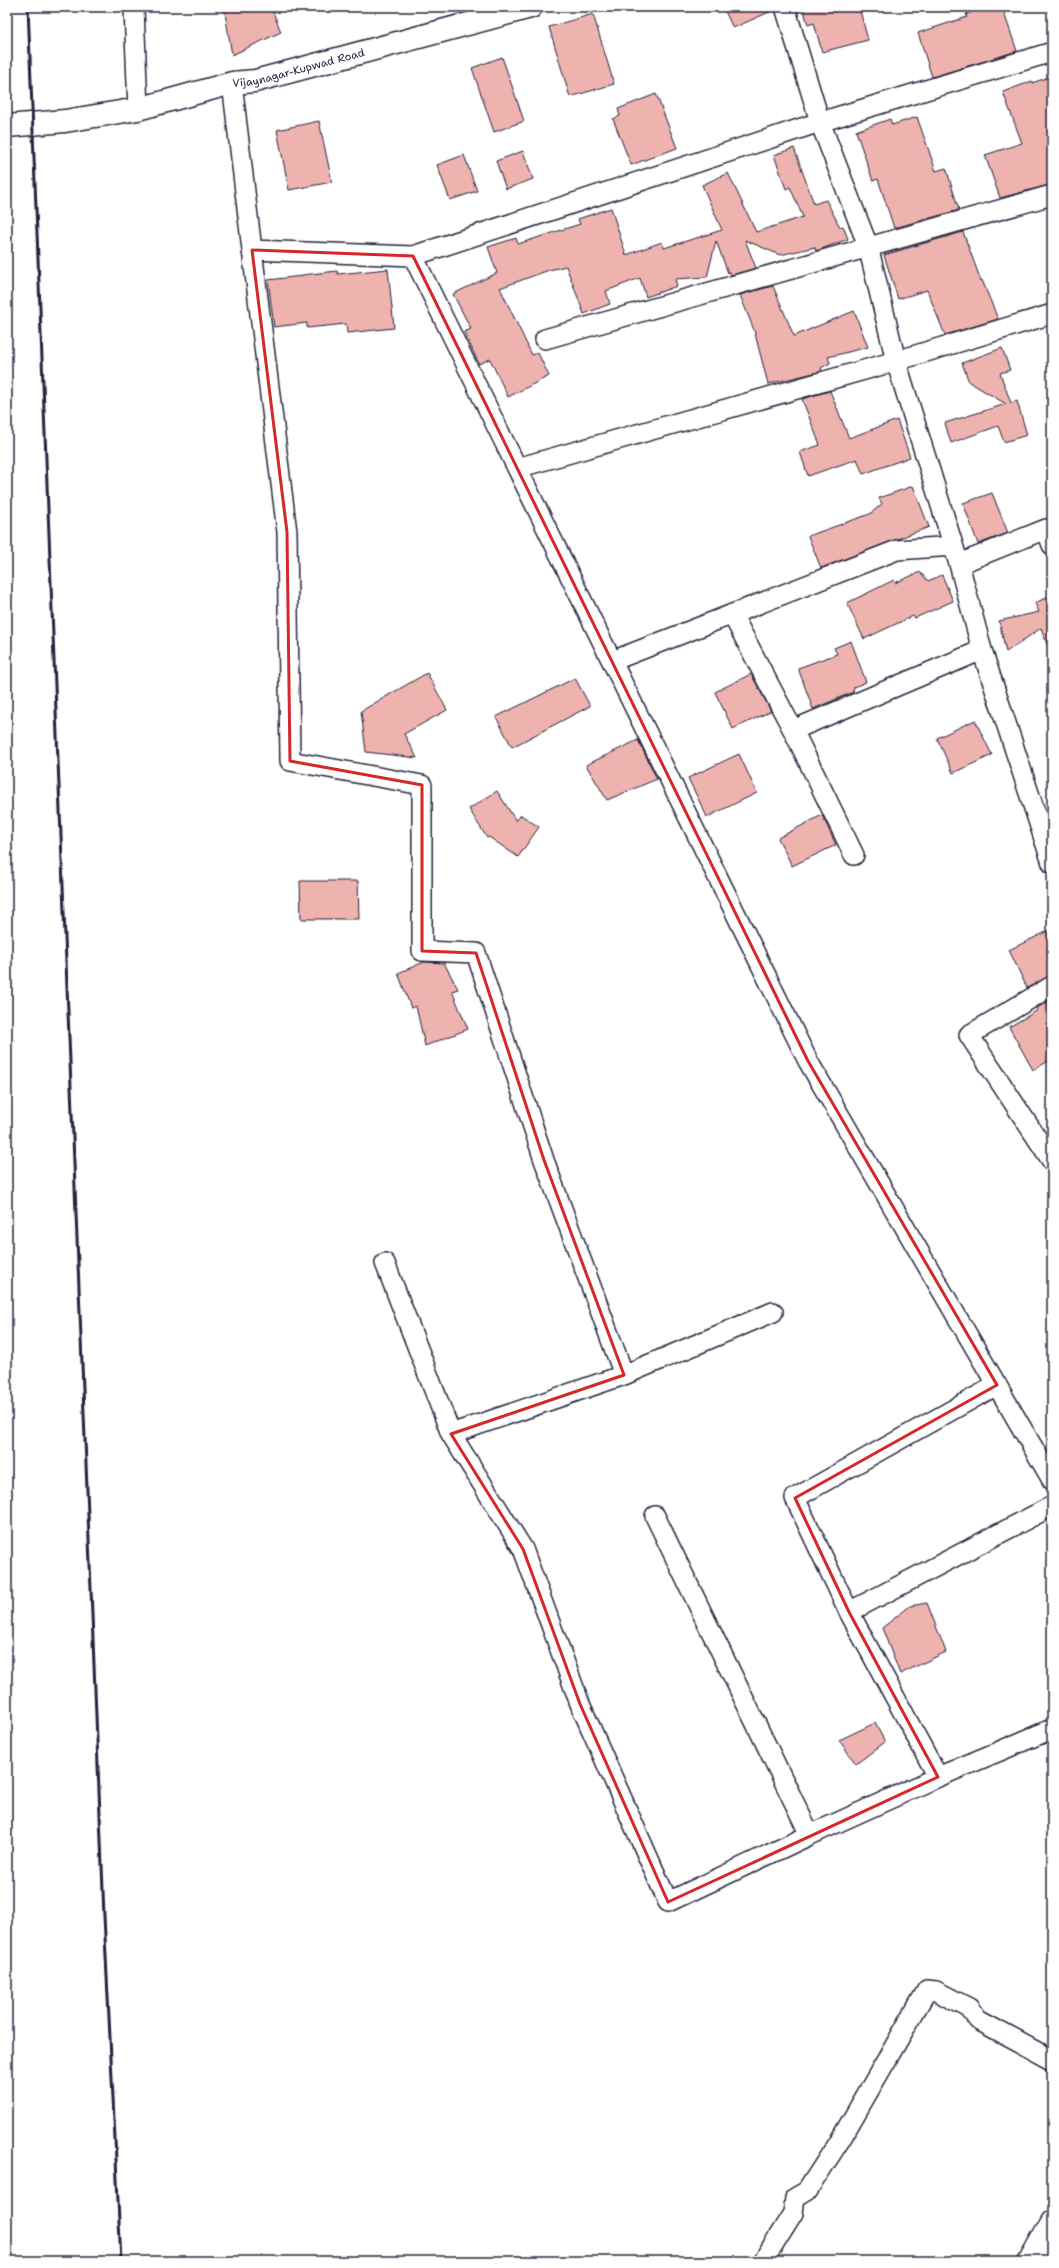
<svg xmlns="http://www.w3.org/2000/svg" width="1059" height="2268" viewBox="0 0 1059 2268" font-family="'Shantell Sans',sans-serif">
<style>
.building{fill:#eeb3af;stroke:#22223b}
.lines{fill:none;stroke-linecap:round;stroke-linejoin:round}
.minor-casing{stroke:#22223b;stroke-width:22}
.tertiary-casing{stroke:#22223b;stroke-width:25}
.minor{stroke:#fff;stroke-width:19}
.tertiary{stroke:#fff;stroke-width:22}
.rail{stroke:#22223b;stroke-width:3}
.marked{fill:none;stroke:#d62828;stroke-width:3;stroke-linejoin:round}
.labels{text-anchor:middle;stroke-width:3;stroke-linejoin:round;paint-order:stroke}
.street-label{font-size:11px;fill:#22223b;stroke:#fff}
</style>
<rect width="100%" height="100%" fill="#fff"/>
<filter id="ink" filterUnits="userSpaceOnUse"><feTurbulence type="fractalNoise" baseFrequency=".025" numOctaves="2"/><feDisplacementMap in="SourceGraphic" scale="8" xChannelSelector="R" yChannelSelector="G"/><feConvolveMatrix kernelMatrix="1 2 1 2 8 2 1 2 1" color-interpolation-filters="sRGB"/></filter>
<g filter="url(#ink)">
<path class="building" d="M 224,7 L 271,7 L 281,32 L 232,55 Z
M 723,7 L 774,7 L 774,10 L 733,28 Z
M 803,7 L 859,7 L 868,40 L 822,52 L 814,23 L 808,25 Z
M 986,7 L 1002,7 L 1017,51 L 932,77 L 918,33 L 967,17 L 966,14 Z
M 593,14 L 614,84 L 570,97 L 549,27 Z
M 502,57 L 524,121 L 494,132 L 472,68 Z
M 1052,76 L 1052,184 L 1000,198 L 985,155 L 1022,143 L 1003,92 L 1032,81 L 1032,83 Z
M 656,94 L 677,148 L 631,165 L 613,119 L 620,116 L 618,109 Z
M 917,117 L 936,171 L 946,168 L 959,210 L 894,228 L 878,179 L 873,181 L 856,131 L 890,119 L 892,125 Z
M 319,121 L 332,182 L 289,190 L 277,130 Z
M 794,148 L 814,204 L 826,200 L 840,227 L 843,226 L 848,239 L 816,251 L 815,247 L 780,255 L 745,240 L 756,268 L 731,275 L 730,272 L 728,273 L 716,241 L 707,277 L 675,279 L 677,286 L 646,297 L 640,278 L 606,291 L 610,304 L 584,314 L 566,266 L 549,270 L 500,288 L 532,355 L 538,353 L 549,376 L 508,397 L 490,359 L 479,364 L 464,332 L 471,329 L 453,294 L 497,273 L 488,247 L 516,238 L 518,244 L 580,224 L 578,219 L 611,208 L 626,255 L 662,242 L 664,248 L 722,230 L 702,185 L 728,173 L 756,232 L 803,217 L 790,187 L 786,189 L 774,155 Z
M 523,151 L 533,179 L 506,189 L 496,161 Z
M 464,155 L 477,191 L 450,200 L 437,165 Z
M 963,232 L 981,281 L 982,280 L 998,319 L 945,335 L 927,290 L 898,299 L 884,255 Z
M 388,269 L 394,328 L 347,333 L 346,324 L 307,328 L 307,323 L 274,327 L 268,280 L 302,276 L 302,275 L 337,271 L 338,274 Z
M 773,286 L 794,336 L 854,311 L 868,347 L 828,357 L 830,363 L 821,368 L 822,371 L 768,384 L 754,330 L 740,295 Z
M 1002,348 L 1010,370 L 1000,373 L 1011,403 L 1017,401 L 1027,435 L 1004,442 L 998,426 L 951,443 L 945,423 L 1006,404 L 969,382 L 962,363 Z
M 830,391 L 849,438 L 897,420 L 910,457 L 863,474 L 857,459 L 808,476 L 800,452 L 820,445 L 802,399 Z
M 913,486 L 929,527 L 821,568 L 808,536 L 870,514 L 882,504 L 879,498 Z
M 992,493 L 1008,533 L 978,544 L 963,503 Z
M 920,572 L 928,581 L 942,575 L 953,601 L 915,618 L 913,616 L 864,639 L 847,603 L 894,580 L 895,583 Z
M 1052,595 L 1052,652 L 1050,652 L 1041,628 L 1006,652 L 999,621 L 1039,612 L 1035,603 Z
M 851,641 L 866,682 L 854,687 L 853,692 L 813,709 L 798,668 L 837,654 L 834,648 Z
M 427,673 L 447,710 L 404,734 L 417,758 L 366,752 L 361,711 Z
M 751,674 L 771,711 L 733,729 L 715,692 Z
M 575,678 L 590,706 L 512,747 L 496,717 Z
M 975,720 L 992,755 L 953,773 L 937,738 Z
M 638,740 L 657,779 L 607,800 L 586,765 Z
M 739,754 L 757,793 L 707,817 L 688,778 Z
M 497,791 L 516,821 L 521,815 L 539,827 L 518,857 L 489,837 L 487,838 L 469,809 Z
M 822,815 L 836,845 L 792,866 L 778,838 Z
M 300,881 L 358,881 L 359,919 L 301,919 Z
M 1052,929 L 1052,975 L 1027,988 L 1009,950 Z
M 424,962 L 444,963 L 458,989 L 452,991 L 468,1029 L 425,1046 L 416,1006 L 411,1008 L 398,973 Z
M 1049,1001 L 1052,1002 L 1052,1059 L 1033,1070 L 1009,1027 L 1038,1010 L 1037,1008 Z
M 927,1603 L 946,1652 L 900,1674 L 882,1628 L 910,1606 Z
M 875,1723 L 885,1742 L 856,1764 L 839,1740 Z"/>
<g class="lines">
<g class="minor-casing">
<path id="minor" d="M 132,7 L 134,9 L 138,109
M 1052,52 L 820,122 L 868,246 L 896,361 L 959,564 L 1046,529 L 1052,545
M 232,83 L 252,250 L 413,256 L 820,122 L 785,7
M 252,250 L 287,532 L 290,761 L 422,785 L 422,951 L 476,953 L 544,1160 L 624,1375 L 773,1312
M 413,256 L 808,1061 L 1052,1480
M 545,339 L 1052,195
M 517,468 L 896,361 L 1052,314
M 959,564 L 982,650 L 1052,863
M 732,614 L 793,730
M 612,661 L 897,550 L 953,546
M 854,855 L 793,730 L 982,650
M 1052,986 L 969,1035 L 1052,1161
M 385,1263 L 451,1434 L 523,1549 L 580,1704 L 668,1902 L 810,1835
M 451,1434 L 624,1375
M 1052,1506 L 849,1612 L 938,1777 L 1052,1729
M 655,1516 L 810,1835 L 938,1777
M 849,1612 L 795,1498 L 997,1385
M 1036,2249 L 1052,2259
M 763,2261 L 793,2213 L 795,2198 L 807,2191 L 842,2137 L 927,1990 L 936,1991 L 969,2008 L 978,2020 L 1052,2060"/>
</g>
<g class="tertiary-casing">
<g id="tertiary">
<path id="s1" d="M 7,126 L 65,121 L 138,109 L 232,83 L 255,81 L 531,7"/>
<path d="M 1029,2261 L 1052,2220"/>
</g>
</g>
<use href="#minor" class="minor"/>
<use href="#tertiary" class="tertiary"/>
<path class="rail" d="M 28,7 L 104,1916 L 121,2261"/>
</g>
</g>
<path class="marked" d="M 252,250 L 413,256 L 808,1061 L 997,1385 L 795,1498 L 849,1612 L 938,1777 L 668,1902 L 580,1704 L 523,1549 L 451,1434 L 624,1375 L 544,1160 L 476,953 L 422,951 L 422,785 L 290,761 L 287,532 Z"/>
<g class="labels">
<g class="street-label">
<text dy="4" stroke="none"><textPath href="#s1" startOffset="298">Vijaynagar-Kupwad Road</textPath></text>
</g>
</g>
<rect width="1059" height="2268" fill="none" stroke="#fff" stroke-width="24"/>
<rect x="12" y="12" width="1035" height="2244" fill="none" stroke="#22223b" stroke-width="1.5" filter="url(#ink)"/>
</svg>
